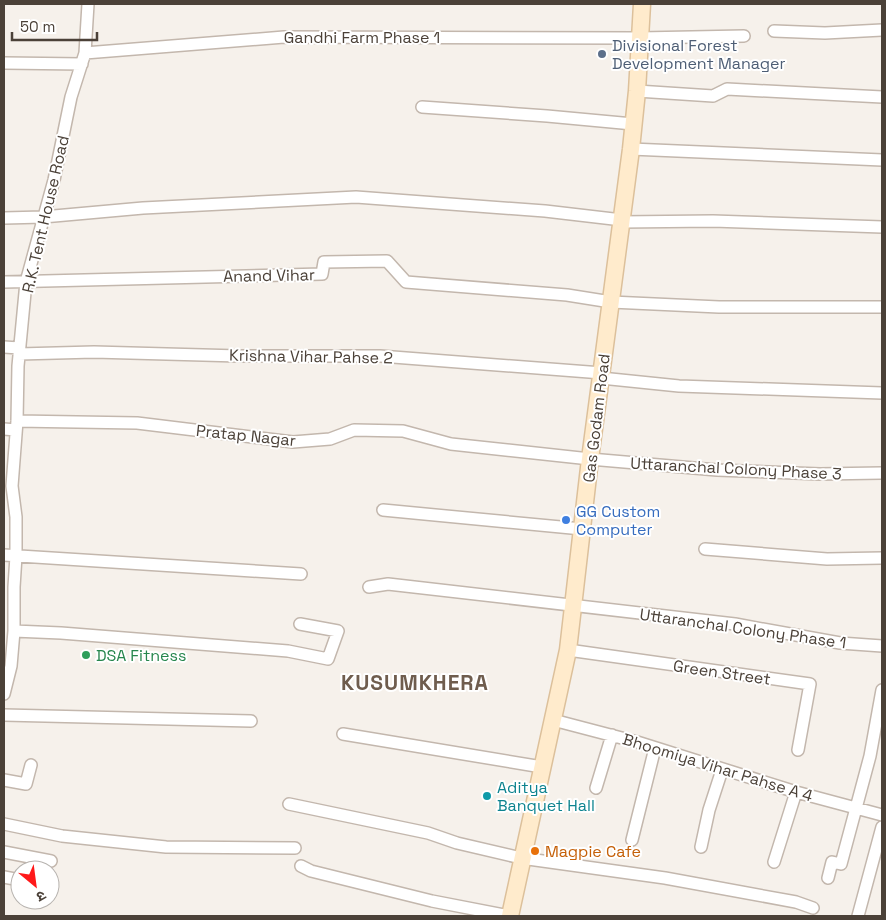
<svg xmlns="http://www.w3.org/2000/svg" width="886" height="920" viewBox="0 0 886 920" font-family="'Space Grotesk','Noto Sans Devanagari',sans-serif">
<style>
.lines{fill:none;stroke-linecap:round;stroke-linejoin:round}
.minor-casing{stroke:#c3b7ad;stroke-width:14}
.secondary-casing{stroke:#dcc09b;stroke-width:19}
.minor{stroke:#fff;stroke-width:11}
.secondary{stroke:#ffebcc;stroke-width:16}
.service-dot{fill:#5c6f8a;stroke:#fff;stroke-width:2}
.shop-dot{fill:#3f7fe0;stroke:#fff;stroke-width:2}
.leisure-dot{fill:#2e9e5b;stroke:#fff;stroke-width:2}
.culture-dot{fill:#0f9aa8;stroke:#fff;stroke-width:2}
.food-dot{fill:#e8710a;stroke:#fff;stroke-width:2}
.labels{text-anchor:middle;stroke-width:4;stroke-linejoin:round;paint-order:stroke}
.street-label{font-size:16px;fill:#4b4138;stroke:#fff}
.service-label{font-size:16px;fill:#4e5e75;stroke:#fff;text-anchor:start}
.shop-label{font-size:16px;fill:#366cbe;stroke:#fff;text-anchor:start}
.leisure-label{font-size:16px;fill:#27864d;stroke:#fff;text-anchor:start}
.culture-label{font-size:16px;fill:#0d838f;stroke:#fff;text-anchor:start}
.food-label{font-size:16px;fill:#c56008;stroke:#fff;text-anchor:start}
.district-label{font-size:21px;font-weight:bold;letter-spacing:1px;fill:#6f5d4e;stroke:#fff}
</style>
<rect width="100%" height="100%" fill="#f6f1eb"/>
<g class="lines">
<g class="minor-casing">
<path id="minor" d="M 774,31 L 825,33 L 882,30
M 85,53 L 284,37 L 640,38 L 744,36
M 4,63 L 82,64
M 637,91 L 713,96 L 727,89 L 882,97
M 422,107 L 547,116 L 633,124
M 631,149 L 882,160
M 4,218 L 43,217 L 143,208 L 356,197 L 545,211 L 622,220
M 621,222 L 713,221 L 882,227
M 4,282 L 322,274 L 324,262 L 387,261 L 406,282 L 567,295 L 611,302 L 719,307 L 882,307
M 4,347 L 19,348
M 19,354 L 94,352 L 239,356 L 380,356 L 602,373
M 601,378 L 679,386 L 882,393
M 17,421 L 137,423 L 293,442 L 330,439 L 354,430 L 403,431 L 451,444 L 590,459 L 717,470 L 820,474 L 882,473
M 4,429 L 16,430
M 383,510 L 582,529
M 705,549 L 827,559 L 882,558
M 4,555 L 301,574
M 369,587 L 388,584 L 735,624 L 840,643 L 882,646
M 14,631 L 61,633 L 288,651 L 328,659 L 338,631 L 300,624
M 568,650 L 810,684 L 798,750
M 4,694 L 11,666 L 14,631 L 14,587 L 16,556 L 16,517 L 12,486 L 17,421 L 18,366 L 26,282 L 54,180 L 71,97 L 85,53 L 88,4
M 4,715 L 251,721
M 553,720 L 637,742 L 796,792 L 882,815
M 343,734 L 542,767
M 4,780 L 26,784 L 31,765
M 596,788 L 612,735
M 289,804 L 428,833 L 457,843 L 521,858 L 665,878 L 796,902 L 813,908
M 4,824 L 62,836 L 166,847 L 295,848
M 632,840 L 655,748
M 701,847 L 709,810 L 722,770
M 4,852 L 51,861
M 774,862 L 796,792
M 301,866 L 311,871 L 432,901 L 509,916
M 4,877 L 20,880
M 828,878 L 832,862 L 841,864 L 870,756 L 882,690
M 858,916 L 882,827"/>
</g>
<g class="secondary-casing">
<path id="secondary" d="M 510,916 L 568,650 L 590,459 L 631,149 L 637,91 L 642,4"/>
</g>
<use href="#minor" class="minor"/>
<use href="#secondary" class="secondary"/>
</g>
<circle class="service-dot" cx="602" cy="54" r="5"/>
<circle class="shop-dot" cx="566" cy="520" r="5"/>
<circle class="leisure-dot" cx="86" cy="655" r="5"/>
<circle class="culture-dot" cx="487" cy="796" r="5"/>
<circle class="food-dot" cx="535" cy="851" r="5"/>
<g class="labels">
<g class="street-label">
<text x="362" y="43">Gandhi Farm Phase 1</text>
<text transform="translate(45 214) rotate(-77)" y="6">R.K. Tent House Road</text>
<text transform="translate(269 275) rotate(-1)" y="6">Anand Vihar</text>
<text transform="translate(311 356) rotate(1)" y="6">Krishna Vihar Pahse 2</text>
<text transform="translate(596 418) rotate(-83)" y="6">Gas Godam Road</text>
<text transform="translate(246 435) rotate(6)" y="6">Pratap Nagar</text>
<text transform="translate(736 468) rotate(3)" y="6">Uttaranchal Colony Phase 3</text>
<text transform="translate(743 628) rotate(8)" y="6">Uttaranchal Colony Phase 1</text>
<text transform="translate(722 672) rotate(8)" y="6">Green Street</text>
<text transform="translate(718 767) rotate(17)" y="6">Bhoomiya Vihar Pahse A 4</text>
</g>
<g class="service-label">
<text x="612" y="51">Divisional Forest<tspan x="612" dy="18">Development Manager</tspan></text>
</g>
<g class="shop-label">
<text x="576" y="517">GG Custom<tspan x="576" dy="18">Computer</tspan></text>
</g>
<g class="leisure-label">
<text x="96" y="661">DSA Fitness</text>
</g>
<g class="culture-label">
<text x="497" y="793">Aditya<tspan x="497" dy="18">Banquet Hall</tspan></text>
</g>
<g class="food-label">
<text x="545" y="857">Magpie Cafe</text>
</g>
<g class="district-label">
<text x="415" y="690">KUSUMKHERA</text>
</g>
</g>
<rect width="886" height="920" fill="none" stroke="#4b4138" stroke-width="10"/>
<g transform="translate(35 885) rotate(151)"><circle r="24" fill="#ffffff" stroke="#b7b3af"/>
<path d="M0-4L9 19L0 12L-9 19Z" fill="#ff191a"/>
<text y="-8" font-size="14" font-weight="bold" text-anchor="middle" fill="#4b4138">उ</text>
</g>
<path d="M12 32v8h85v-8" fill="none" stroke="#4b4138" stroke-width="2.5"/>
<text x="20" y="32" font-size="15" fill="#4b4138" stroke="#ffffff" stroke-width="4" paint-order="stroke">50 m</text>
</svg>
